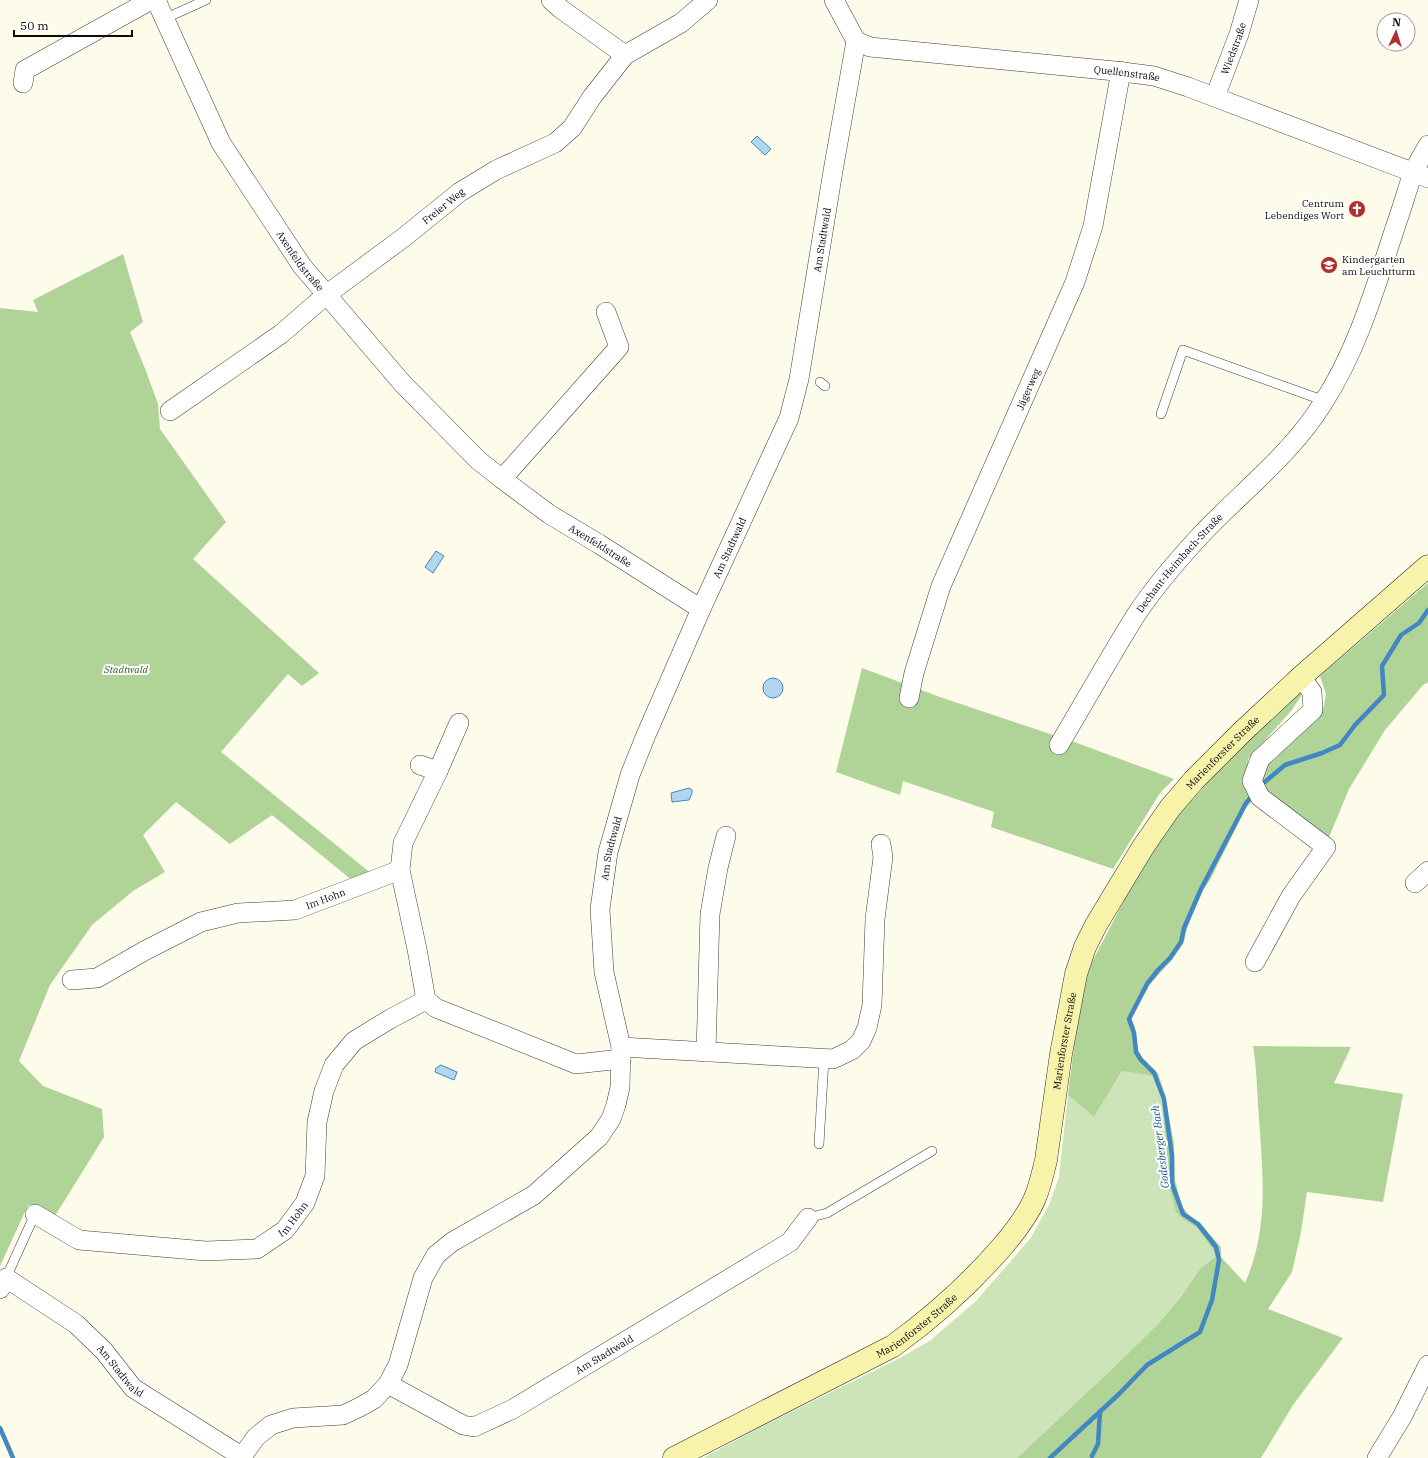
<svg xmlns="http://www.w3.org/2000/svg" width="1428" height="1458" viewBox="0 0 1428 1458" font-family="'IBM Plex Serif',serif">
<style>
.green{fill:#cce4b7}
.forest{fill:#b0d398}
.water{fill:#b3d6f0;stroke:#4187c1}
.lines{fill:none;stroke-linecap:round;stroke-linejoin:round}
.stream{stroke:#4187c1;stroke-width:4.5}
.service-casing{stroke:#3e3e3e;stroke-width:10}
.minor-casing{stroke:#3e3e3e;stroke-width:20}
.secondary-casing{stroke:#2d2d2d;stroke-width:23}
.service{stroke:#fff;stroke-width:9}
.minor{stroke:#fff;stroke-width:19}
.secondary{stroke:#f8f3ab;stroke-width:22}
.labels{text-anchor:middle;stroke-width:4;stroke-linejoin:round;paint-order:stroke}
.street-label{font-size:10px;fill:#0b0b0b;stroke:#fff}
.poi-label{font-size:10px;fill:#0b0b0b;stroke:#fff;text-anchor:end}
.park-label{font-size:10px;font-style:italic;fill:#2a5c22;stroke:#fff}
.water-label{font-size:11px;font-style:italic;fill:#205990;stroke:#fff}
</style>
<rect width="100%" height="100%" fill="#fdfbea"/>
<path class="green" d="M 1122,1071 L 1153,1076 L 1161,1097 L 1167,1151 L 1169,1185 L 1184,1220 L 1197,1228 L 1214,1251 L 1215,1257 L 1200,1269 L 1180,1298 L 1158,1324 L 1111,1370 L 1017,1458 L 703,1458 L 759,1428 L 898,1359 L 931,1340 L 976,1301 L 1030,1239 L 1049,1205 L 1059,1177 L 1068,1095 L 1094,1117 Z"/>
<path class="forest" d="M 123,254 L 143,322 L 130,332 L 146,371 L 158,404 L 160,429 L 226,522 L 193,559 L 319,673 L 302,686 L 288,674 L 221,752 L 372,874 L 353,881 L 272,815 L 230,844 L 176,802 L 143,835 L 165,872 L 133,891 L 92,925 L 50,985 L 19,1061 L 43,1086 L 102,1109 L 104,1137 L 55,1216 L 36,1204 L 28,1205 L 0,1266 L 0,308 L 38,312 L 33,300 Z
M 1428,583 L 1428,682 L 1423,685 L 1385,730 L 1349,789 L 1329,837 L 1269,794 L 1257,782 L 1263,764 L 1317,718 L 1324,706 L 1326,694 L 1320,676 Z
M 862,668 L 940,697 L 1077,743 L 1174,779 L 1160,793 L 1113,869 L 991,827 L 994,812 L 903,781 L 900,795 L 836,772 Z
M 1297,692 L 1301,692 L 1301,696 L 1292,710 L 1248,759 L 1248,785 L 1256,796 L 1246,808 L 1210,880 L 1203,890 L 1187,928 L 1184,942 L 1172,960 L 1150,984 L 1131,1018 L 1135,1027 L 1138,1050 L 1142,1057 L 1158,1073 L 1165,1095 L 1174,1144 L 1175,1180 L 1182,1206 L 1188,1214 L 1200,1223 L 1221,1247 L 1221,1257 L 1245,1283 C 1269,1229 1263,1176 1259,1118 C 1257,1094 1257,1069 1253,1046 L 1351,1047 L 1334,1083 L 1403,1094 L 1383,1202 L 1307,1192 L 1301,1232 L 1292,1272 L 1268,1309 L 1343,1338 L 1293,1405 L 1261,1458 L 1017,1458 L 1111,1370 L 1158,1324 L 1180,1298 L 1200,1269 L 1215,1257 L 1214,1251 L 1197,1228 L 1184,1220 L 1176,1212 L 1169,1185 L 1167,1151 L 1161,1097 L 1153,1076 L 1122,1071 L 1094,1117 L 1068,1095 L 1080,999 L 1092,962 L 1128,893 L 1170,825 L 1236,751 Z"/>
<path class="water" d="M 757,136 L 771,149 L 765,155 L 751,142 Z
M 436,551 L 444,556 L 433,573 L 425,567 Z
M763 688a10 10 0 1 1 20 0a10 10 0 1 1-20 0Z
M 689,788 L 692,790 L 692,793 L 689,800 L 672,802 L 671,793 Z
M 441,1065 L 457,1072 L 454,1080 L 435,1072 L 436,1068 Z"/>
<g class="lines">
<path class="stream" d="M 1260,786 L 1285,765 L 1322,753 L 1340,745 L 1355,725 L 1384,695 L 1382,666 L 1401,635 L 1419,623 L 1428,610
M 0,1428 L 13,1458
M 1092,1456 L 1098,1444 L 1100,1411
M 1050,1458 L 1119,1394 L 1147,1365 L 1200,1332 L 1212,1300 L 1219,1260 L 1216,1247 L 1198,1224 L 1183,1214 L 1172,1184 L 1172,1156 L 1164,1099 L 1154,1073 L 1141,1060 L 1136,1052 L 1134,1033 L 1129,1019 L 1147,984 L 1158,970 L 1170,958 L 1181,942 L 1184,928 L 1201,889 L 1246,803 L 1253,795"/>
<g class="service-casing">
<path id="service" d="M 164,19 L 206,0
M 820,382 L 825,386
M 1161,414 L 1183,350 L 1325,401
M 819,1144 L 824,1059
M 808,1218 L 827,1213 L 932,1151
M 6,1278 L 35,1214"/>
</g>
<g class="minor-casing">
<g id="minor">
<path id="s1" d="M 156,0 L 221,143 L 302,266 L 403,384 L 478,460 L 502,479 L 549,514 L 599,544 L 701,609"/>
<path d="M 551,0 L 561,9 L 625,55"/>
<path id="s2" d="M 834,0 L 856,41 L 870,47 L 1115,71 L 1154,76 L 1188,87 L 1428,178"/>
<path d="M 23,83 L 25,70 L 151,0"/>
<path id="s3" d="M 1215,97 L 1239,34 L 1249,0"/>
<path id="s4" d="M 170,411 L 281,334 L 326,295 L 403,238 L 460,192 L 496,170 L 555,143 L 572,128 L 592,97 L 625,55 L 681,23 L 708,0"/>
<path d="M 502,479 L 619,347 L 606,312"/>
<path id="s5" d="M 909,698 L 914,673 L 941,586 L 1075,282 L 1093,226 L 1121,71"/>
<path id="s6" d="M 1059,745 C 1084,703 1108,660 1134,618 C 1152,590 1176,562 1199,537 C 1240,493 1291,455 1323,403 C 1358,349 1376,285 1396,225 C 1402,208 1407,190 1413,173 C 1417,164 1423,154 1428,145"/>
<path d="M 420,765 L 438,771 L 403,843 L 400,870 L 417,949 L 426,1000 L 436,1008 L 576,1064 L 621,1059"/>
<path d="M 438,771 L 459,723"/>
<path d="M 1415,883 L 1428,871"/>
<path d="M 1255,962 L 1291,896 L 1326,847 L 1260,797 L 1252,781 L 1260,759 L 1313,710 L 1312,692 L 1301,677"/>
<path id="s7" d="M 72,980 L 97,978 L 146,950 L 201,922 L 238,913 L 295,910 L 400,870"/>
<path d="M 621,1047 L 833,1059 L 852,1050 L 861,1041 L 867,1028 L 872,1005 L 875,919 L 883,857 L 881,844"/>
<path d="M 706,1052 L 710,914 L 718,868 L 726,836"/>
<path id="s8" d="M 35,1214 L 79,1240 L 206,1251 L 257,1249 L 285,1230 L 305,1203 L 315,1176 L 317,1122 L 324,1091 L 334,1065 L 354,1041 L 390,1019 L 426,1000"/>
<path id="s9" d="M 0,1289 L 6,1278 L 76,1324 L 104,1351 L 133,1388 L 241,1456"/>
<path id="s10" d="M 388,1384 L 463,1425 L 474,1427 L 513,1409 L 790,1242 L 808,1218"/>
<path id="s11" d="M 241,1458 L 256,1437 L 271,1425 L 293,1418 L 343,1415 L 360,1407 L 374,1399 L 388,1384 L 398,1365 L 423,1278 L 436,1255 L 452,1242 L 534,1195 L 599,1137 L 611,1119 L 616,1105 L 620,1087 L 621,1047 L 604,972 L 600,909 L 608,852 L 630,775 L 646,735 L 701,609 L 789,418 L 799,379 L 833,171 L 856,41"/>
<path d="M 1377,1458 L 1402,1417 L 1428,1365"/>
</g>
</g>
<g class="secondary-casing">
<g id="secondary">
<path id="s12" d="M 674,1458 L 893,1346 C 933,1317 968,1286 1001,1248 C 1014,1233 1027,1217 1035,1198 C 1040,1186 1043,1173 1046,1160 L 1061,1054 L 1076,974 L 1085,947 L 1096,925 L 1143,847 L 1170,808 L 1194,780 L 1243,731 L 1301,677 L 1428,566"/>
</g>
</g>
<use href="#service" class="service"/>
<use href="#minor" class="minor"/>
<use href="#secondary" class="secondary"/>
</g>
<defs>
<g id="church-disc" transform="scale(0.9)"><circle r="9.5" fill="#ae3130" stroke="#fff"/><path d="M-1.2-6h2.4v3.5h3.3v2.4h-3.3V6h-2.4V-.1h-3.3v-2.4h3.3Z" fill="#fff"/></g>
<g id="school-disc" transform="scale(0.9)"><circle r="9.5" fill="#ae3130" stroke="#fff"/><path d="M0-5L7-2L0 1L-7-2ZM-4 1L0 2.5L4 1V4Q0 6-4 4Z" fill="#fff"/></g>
</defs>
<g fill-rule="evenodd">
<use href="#church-disc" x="1357" y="209"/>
<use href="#school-disc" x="1329" y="265"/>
</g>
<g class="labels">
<g class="street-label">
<text dy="4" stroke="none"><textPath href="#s3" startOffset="52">Wiedstraße</textPath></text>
<text dy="4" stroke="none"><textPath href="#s2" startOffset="320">Quellenstraße</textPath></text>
<text dy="4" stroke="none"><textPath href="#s4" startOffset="342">Freier Weg</textPath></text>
<text dy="4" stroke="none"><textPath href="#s11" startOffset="1459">Am Stadtwald</textPath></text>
<text dy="4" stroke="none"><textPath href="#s1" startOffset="299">Axenfeldstraße</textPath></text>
<text dy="4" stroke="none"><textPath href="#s5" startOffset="332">Jägerweg</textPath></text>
<text dy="4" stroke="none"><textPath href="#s1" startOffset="716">Axenfeldstraße</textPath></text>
<text dy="4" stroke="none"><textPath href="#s11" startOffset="1135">Am Stadtwald</textPath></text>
<text dy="4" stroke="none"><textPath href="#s6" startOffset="219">Dechant-Heimbach-Straße</textPath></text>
<text dy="4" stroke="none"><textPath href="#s12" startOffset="949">Marienforster Straße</textPath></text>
<text dy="4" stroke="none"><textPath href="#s11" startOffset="811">Am Stadtwald</textPath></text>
<text dy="4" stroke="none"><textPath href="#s7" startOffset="271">Im Hohn</textPath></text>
<text dy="4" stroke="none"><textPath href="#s12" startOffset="613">Marienforster Straße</textPath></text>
<text dy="4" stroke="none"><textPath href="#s8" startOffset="277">Im Hohn</textPath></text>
<text dy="4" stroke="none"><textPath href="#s12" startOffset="277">Marienforster Straße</textPath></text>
<text dy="4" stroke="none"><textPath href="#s10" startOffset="246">Am Stadtwald</textPath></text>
<text dy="4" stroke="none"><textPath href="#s9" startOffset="161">Am Stadtwald</textPath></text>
</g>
<g class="poi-label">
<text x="1344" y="207">Centrum<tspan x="1344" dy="12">Lebendiges Wort</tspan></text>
<text x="1342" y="263" text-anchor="start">Kindergarten<tspan x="1342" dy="12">am Leuchtturm</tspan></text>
</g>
<g class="park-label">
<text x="126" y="673">Stadtwald</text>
</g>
<g class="water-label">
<text transform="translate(1160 1147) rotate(-97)" y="4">Godesberger Bach</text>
</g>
</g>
<g transform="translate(1396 32) rotate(4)"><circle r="19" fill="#ffffff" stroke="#9d9d9d"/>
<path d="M0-3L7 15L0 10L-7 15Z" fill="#ae3130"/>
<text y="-6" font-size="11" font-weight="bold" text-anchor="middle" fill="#0b0b0b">N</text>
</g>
<path d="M14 30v6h118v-6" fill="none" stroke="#0b0b0b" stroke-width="2"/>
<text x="20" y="30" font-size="12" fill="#0b0b0b" stroke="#ffffff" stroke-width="3" paint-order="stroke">50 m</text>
</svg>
